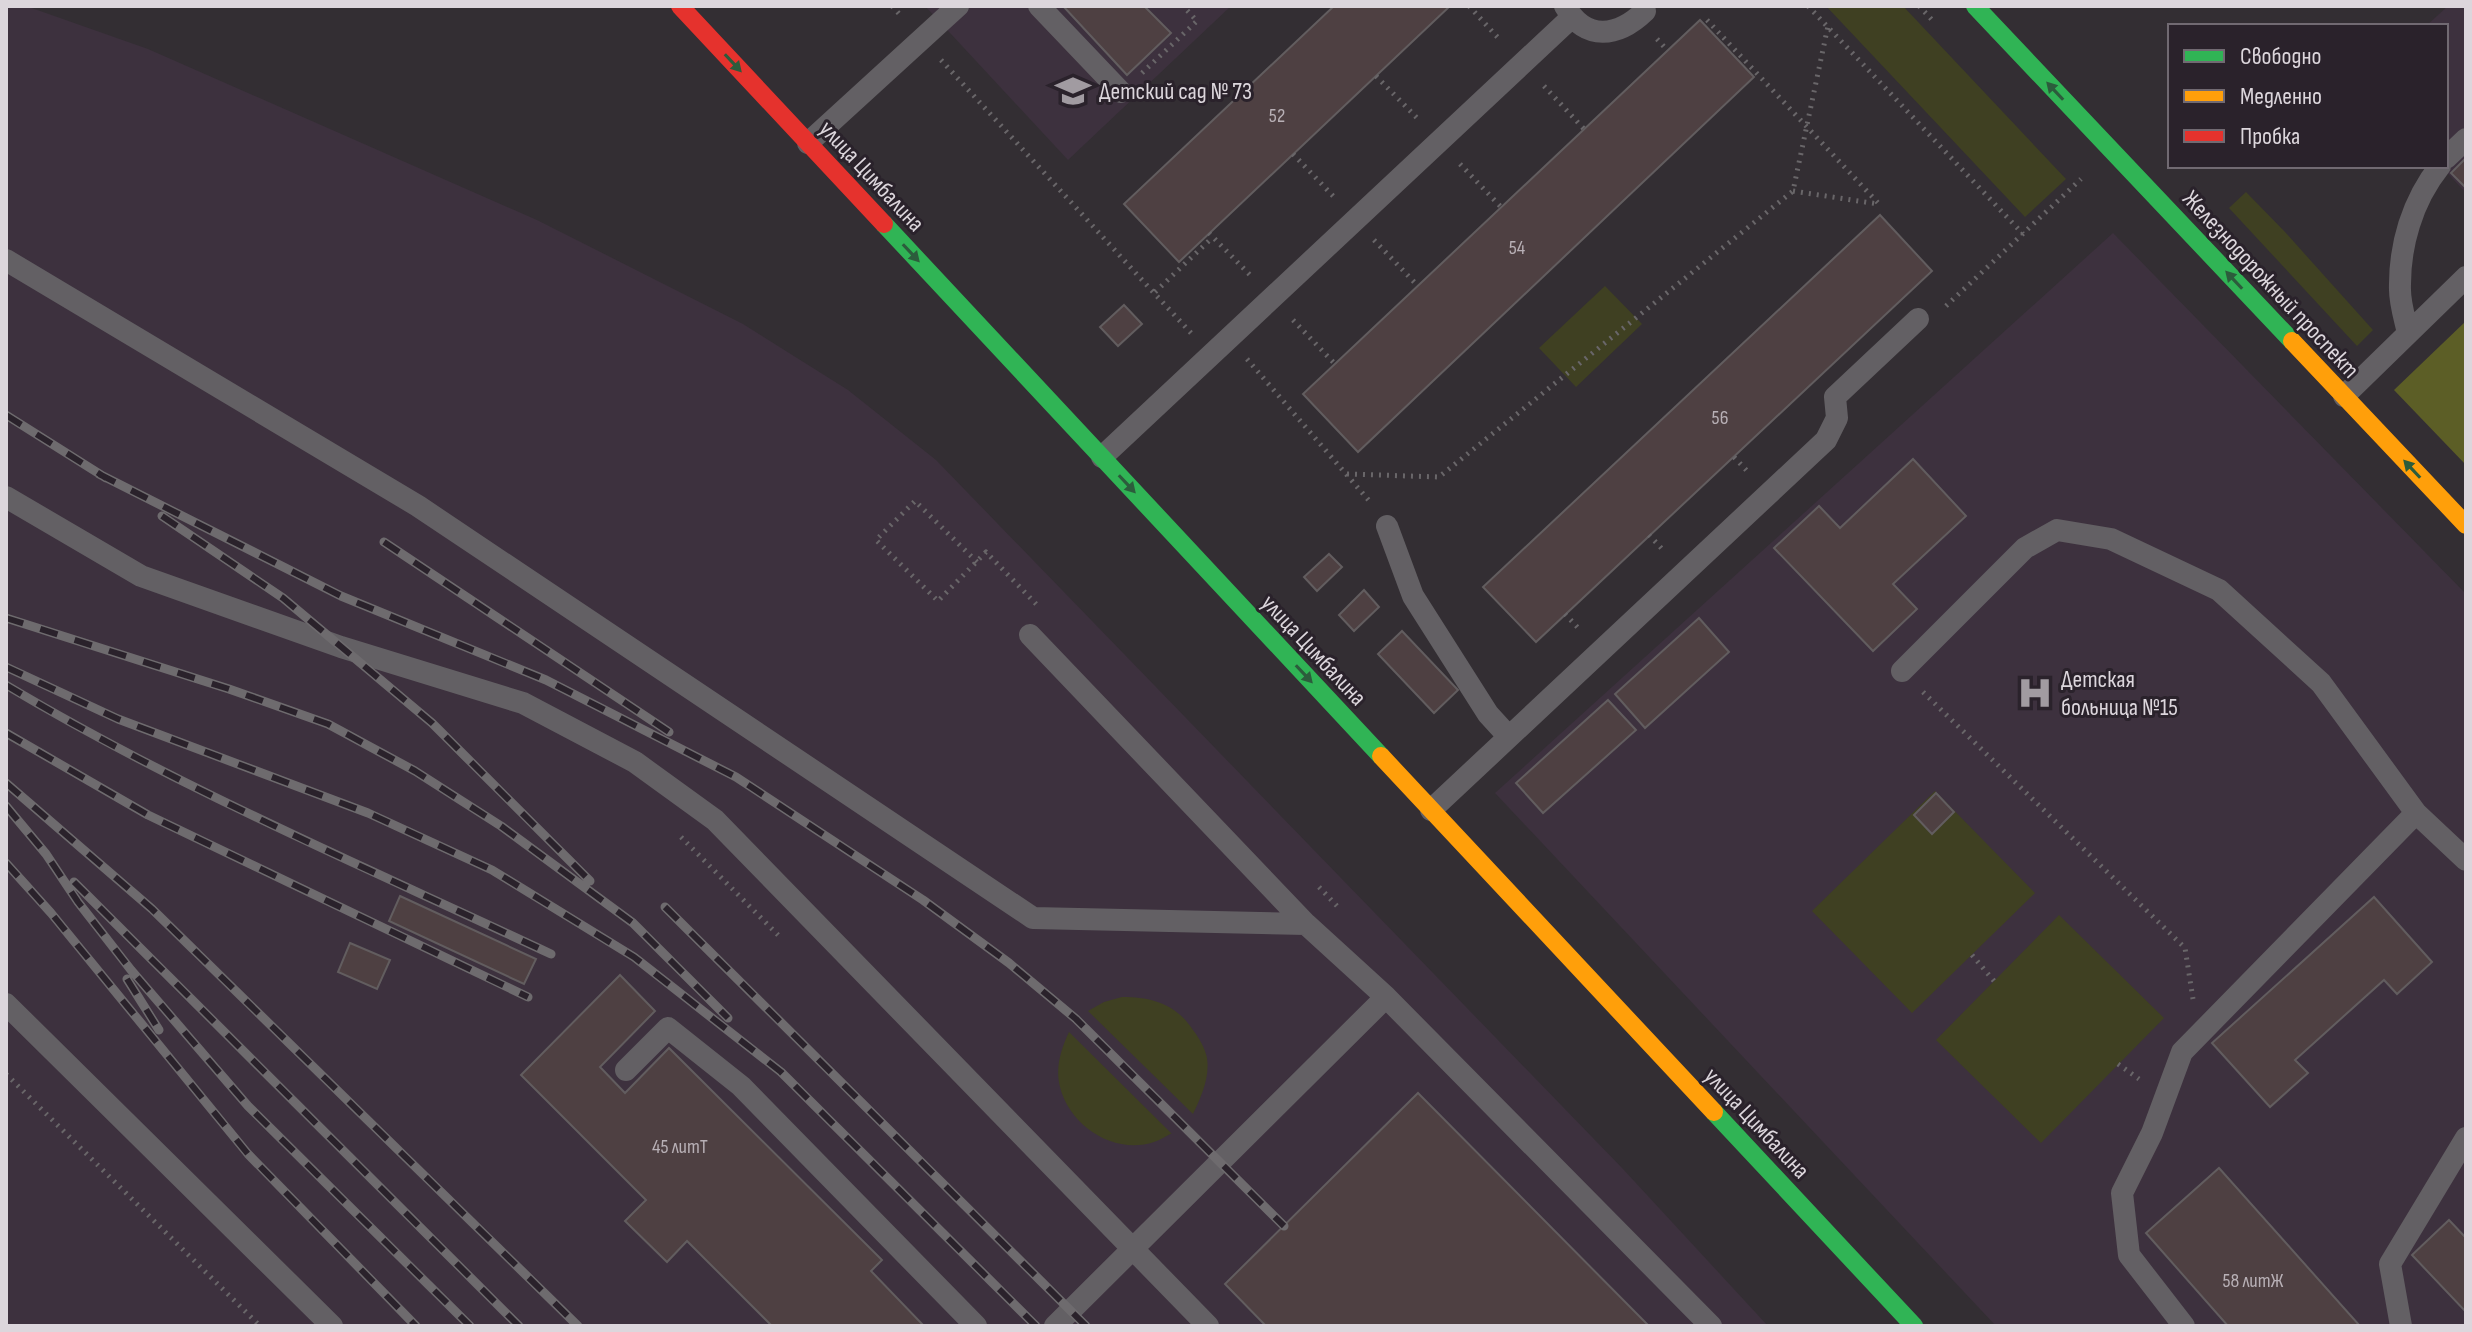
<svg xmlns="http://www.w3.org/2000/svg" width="2472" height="1332" viewBox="0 0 2472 1332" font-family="'Sofia Sans Condensed',sans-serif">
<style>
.built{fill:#3d313e}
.green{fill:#3f4022}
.forest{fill:#5c5e26}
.building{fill:#4e4042;stroke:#625d5f;stroke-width:2}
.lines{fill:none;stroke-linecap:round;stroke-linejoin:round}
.path{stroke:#696669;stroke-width:5;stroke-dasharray:2 6;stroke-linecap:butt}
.lane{stroke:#636064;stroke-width:22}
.fast{stroke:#30b455;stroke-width:18}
.slow{stroke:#ff9f0a;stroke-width:18}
.jam{stroke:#e5322d;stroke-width:18}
.rail-casing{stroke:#6e6b6e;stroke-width:9}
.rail{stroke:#2a222b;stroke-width:6;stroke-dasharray:18;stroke-linecap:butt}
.oneway{fill:#2c5c3c}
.labels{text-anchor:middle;stroke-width:6;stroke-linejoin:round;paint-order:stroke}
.number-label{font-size:20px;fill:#b8b0b6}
.poi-label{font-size:24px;fill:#dcd6dc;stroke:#2a222b;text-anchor:start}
.street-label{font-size:24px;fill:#dcd6dc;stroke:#2a222b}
</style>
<rect width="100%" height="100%" fill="#332e33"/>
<path class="built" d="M 6,6 L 26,6 L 148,49 L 537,220 L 743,324 L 848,390 L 936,460 L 1623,1169 L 1768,1326 L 6,1326 Z
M 925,6 L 1231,6 L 1068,160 Z
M 2448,6 L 2466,6 L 2466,193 L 2441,166 L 2446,166 L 2446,26 L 2426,26 Z
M 2113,233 L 2466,594 L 2466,1326 L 1996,1326 L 1495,793 Z"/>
<path class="green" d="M 1826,6 L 1903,6 L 2066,179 L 2025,217 Z
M 2246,192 L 2285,232 L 2373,330 L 2357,346 L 2229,208 Z
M 1605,286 L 1642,324 L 1576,387 L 1539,348 Z
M 1935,791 L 2035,893 L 1912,1013 L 1812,911 Z
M 2059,915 L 2164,1018 L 2041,1143 L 1936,1040 Z
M 1122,997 C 1152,997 1176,1004 1193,1030 C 1199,1038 1205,1048 1207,1058 C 1210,1078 1201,1097 1193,1114 L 1088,1011 L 1104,1002 Z
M 1069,1032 L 1171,1133 L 1172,1133 C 1166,1136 1160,1140 1154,1142 C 1115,1155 1070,1127 1060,1087 C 1055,1068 1061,1049 1069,1032 Z"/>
<path class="forest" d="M 2466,321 L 2466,465 L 2394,390 Z"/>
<path class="building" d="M 1063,6 L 1148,6 L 1146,8 L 1171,33 L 1127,75 Z
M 1334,6 L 1450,6 L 1179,262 L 1124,204 Z
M 1700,20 L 1754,77 L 1358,452 L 1303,394 Z
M 2466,158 L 2466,188 L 2451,173 Z
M 1880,215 L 1932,271 L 1536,642 L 1483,587 Z
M 1124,305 L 1142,324 L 1118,346 L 1100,327 Z
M 1913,459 L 1966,516 L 1893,584 L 1917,609 L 1873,651 L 1774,548 L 1819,506 L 1840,528 Z
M 1329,554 L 1342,567 L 1317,591 L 1304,577 Z
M 1364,590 L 1379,607 L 1354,631 L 1339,615 Z
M 1699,618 L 1729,652 L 1645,728 L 1615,694 Z
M 1402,631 L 1458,690 L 1434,713 L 1378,654 Z
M 1608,700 L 1636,730 L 1543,813 L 1516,783 Z
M 1936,793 L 1954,812 L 1932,834 L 1914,815 Z
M 400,896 L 536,959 L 524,984 L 389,921 Z
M 2374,897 L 2432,962 L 2397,994 L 2384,980 L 2295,1060 L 2308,1073 L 2270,1107 L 2212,1043 Z
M 350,943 L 390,960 L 377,989 L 338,972 Z
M 620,975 L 655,1011 L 600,1067 L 625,1093 L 669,1048 L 882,1260 L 871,1271 L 924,1326 L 772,1326 L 687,1241 L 667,1262 L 625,1221 L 646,1200 L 521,1075 Z
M 1418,1093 L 1649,1326 L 1266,1326 L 1225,1284 Z
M 2219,1168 L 2360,1326 L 2228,1326 L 2146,1233 Z
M 2449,1220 L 2466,1238 L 2466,1312 L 2412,1255 Z"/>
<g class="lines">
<path class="path" d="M 892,6 L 902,17
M 1469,6 L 1501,41
M 1808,6 L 2023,234
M 1919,6 L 1935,23
M 1707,20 L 1879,204
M 1657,39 L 1667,50
M 941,60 L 1154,293
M 1142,73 L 1197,21 L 1183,6
M 1376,76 L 1418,119
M 1544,86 L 1584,129
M 1293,154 L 1335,198
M 1460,164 L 1501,207
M 1793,191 L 1878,204
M 1209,233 L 1250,275
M 1374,240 L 1418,286
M 1946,306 L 2081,179
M 1293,320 L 1335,364
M 1191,333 L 1154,293 L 1213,237
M 1247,359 L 1371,503
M 1734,457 L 1749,473
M 1347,474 L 1439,477 L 1793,191 L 1828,26
M 1649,535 L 1665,552
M 977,562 L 915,501 L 876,540 L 938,601 L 986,552 L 1038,606
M 1565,614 L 1581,631
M 1923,692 L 2185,948 L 2193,999
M 681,837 L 781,938
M 1319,887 L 1337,906
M 1972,955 L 1994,981
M 2118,1064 L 2139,1079
M 6,1074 L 260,1326"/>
<path class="lane" d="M 1039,6 L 1121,92
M 1565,6 C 1586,42 1618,37 1645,11
M 808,143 L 958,6
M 2446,158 L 2466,139
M 6,260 L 418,506 L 1033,918 L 1306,924 L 1386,997 L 1711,1326
M 2408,333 C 2405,319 2400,304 2400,290 C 2399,246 2412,201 2440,166
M 2344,396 L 2466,277
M 1102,457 L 1571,18
M 6,497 L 141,576 L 341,647 L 523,703 L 635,762 L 715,820 L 1208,1326
M 1387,526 L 1413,596 L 1488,714 L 1509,737
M 1030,635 L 1306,924
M 1902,671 L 2025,548 L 2057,530 L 2111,539 L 2219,590 L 2321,683 L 2416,813 L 2466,860
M 1431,810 L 1826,440 L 1837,418 L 1835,397 L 1918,319
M 6,1004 L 332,1326
M 626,1070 L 668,1028 L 741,1086 L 976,1326
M 1055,1326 L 1386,997
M 2184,1326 L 2129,1255 L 2122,1193 L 2152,1133 L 2182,1052 L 2416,813
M 2401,1326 L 2390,1264 L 2466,1138"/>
<path class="fast" d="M 1975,6 L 2292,341
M 884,224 L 1381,756
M 1714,1112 L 1914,1326"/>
<path class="slow" d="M 2292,341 L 2466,525
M 1381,756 L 1714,1112"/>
<path class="jam" d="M 680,6 L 884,224"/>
<g class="rail-casing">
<path id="rail" d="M 6,415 L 106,478
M 99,474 L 341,596 L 546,680 L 736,777 L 923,900 L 1009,963 L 1076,1019 L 1284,1226
M 162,516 L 283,598 L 432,723 L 590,881
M 384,542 L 669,732
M 6,618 L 229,689 L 328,724 L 415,771 L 501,826 L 633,923 L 728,1018
M 6,667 L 118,719 L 368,813 L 492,870 L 634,957 L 781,1072 L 1036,1326
M 6,685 C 180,789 368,868 551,954
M 6,733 L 148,815 L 528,997
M 6,783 L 152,909 L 578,1326
M 6,806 L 46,854 L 78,902 L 131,970 L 248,1106 L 470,1326
M 6,863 L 51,913 L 248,1154 L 416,1326
M 74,882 L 519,1326
M 665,907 L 1086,1326
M 127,979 L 159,1030"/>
</g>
<use href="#rail" class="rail"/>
</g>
<defs><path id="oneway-solid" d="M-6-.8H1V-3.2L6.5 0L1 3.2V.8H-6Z" transform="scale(2)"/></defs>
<g class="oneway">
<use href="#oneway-solid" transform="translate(733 63) rotate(47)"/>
<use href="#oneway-solid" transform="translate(2055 91) rotate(-133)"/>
<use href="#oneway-solid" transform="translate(911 253) rotate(47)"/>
<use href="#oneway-solid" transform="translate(2234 280) rotate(-133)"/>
<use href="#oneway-solid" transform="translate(2412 469) rotate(-133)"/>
<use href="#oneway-solid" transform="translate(1127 484) rotate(47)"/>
<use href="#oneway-solid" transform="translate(1304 674) rotate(47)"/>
</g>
<defs>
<g id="school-bare" transform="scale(2.76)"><path d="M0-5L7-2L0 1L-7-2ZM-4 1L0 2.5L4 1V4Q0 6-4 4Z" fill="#a19ba1" stroke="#2a222b" stroke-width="2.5" paint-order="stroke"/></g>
<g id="hospital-bare" transform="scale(2.76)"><path d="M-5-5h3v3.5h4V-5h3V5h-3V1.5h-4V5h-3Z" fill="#a19ba1" stroke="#2a222b" stroke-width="2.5" paint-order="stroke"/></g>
</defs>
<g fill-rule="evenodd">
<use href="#school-bare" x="1073" y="91"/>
<use href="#hospital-bare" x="2035" y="693"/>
</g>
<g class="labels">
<g class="number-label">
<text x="1277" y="122">52</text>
<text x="1517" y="254">54</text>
<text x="1720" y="424">56</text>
<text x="680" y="1153">45 литТ</text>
<text x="2253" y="1287">58 литЖ</text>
</g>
<g class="poi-label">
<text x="1099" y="99">Детский сад № 73</text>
<text x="2061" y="687">Детская<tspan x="2061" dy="28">больница №15</tspan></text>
</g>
<g class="street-label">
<text transform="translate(872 176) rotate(47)" y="8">улица Цимбалина</text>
<text transform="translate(2271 284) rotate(47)" y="8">Железнодорожный проспект</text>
<text transform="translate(1314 650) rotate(47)" y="8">улица Цимбалина</text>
<text transform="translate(1757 1123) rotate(47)" y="8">улица Цимбалина</text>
</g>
</g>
<rect width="2472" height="1332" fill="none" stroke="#dcd6dc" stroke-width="16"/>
<rect x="2168" y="24" width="280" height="144" fill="#2a222b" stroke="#716a72" stroke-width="2"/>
<rect x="2184" y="50" width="40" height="12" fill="#30b455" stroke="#716a72" stroke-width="2"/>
<text x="2240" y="64" font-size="24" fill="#dcd6dc">Свободно</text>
<rect x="2184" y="90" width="40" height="12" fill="#ff9f0a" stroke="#716a72" stroke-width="2"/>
<text x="2240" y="104" font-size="24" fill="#dcd6dc">Медленно</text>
<rect x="2184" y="130" width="40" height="12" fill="#e5322d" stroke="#716a72" stroke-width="2"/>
<text x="2240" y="144" font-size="24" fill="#dcd6dc">Пробка</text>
</svg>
